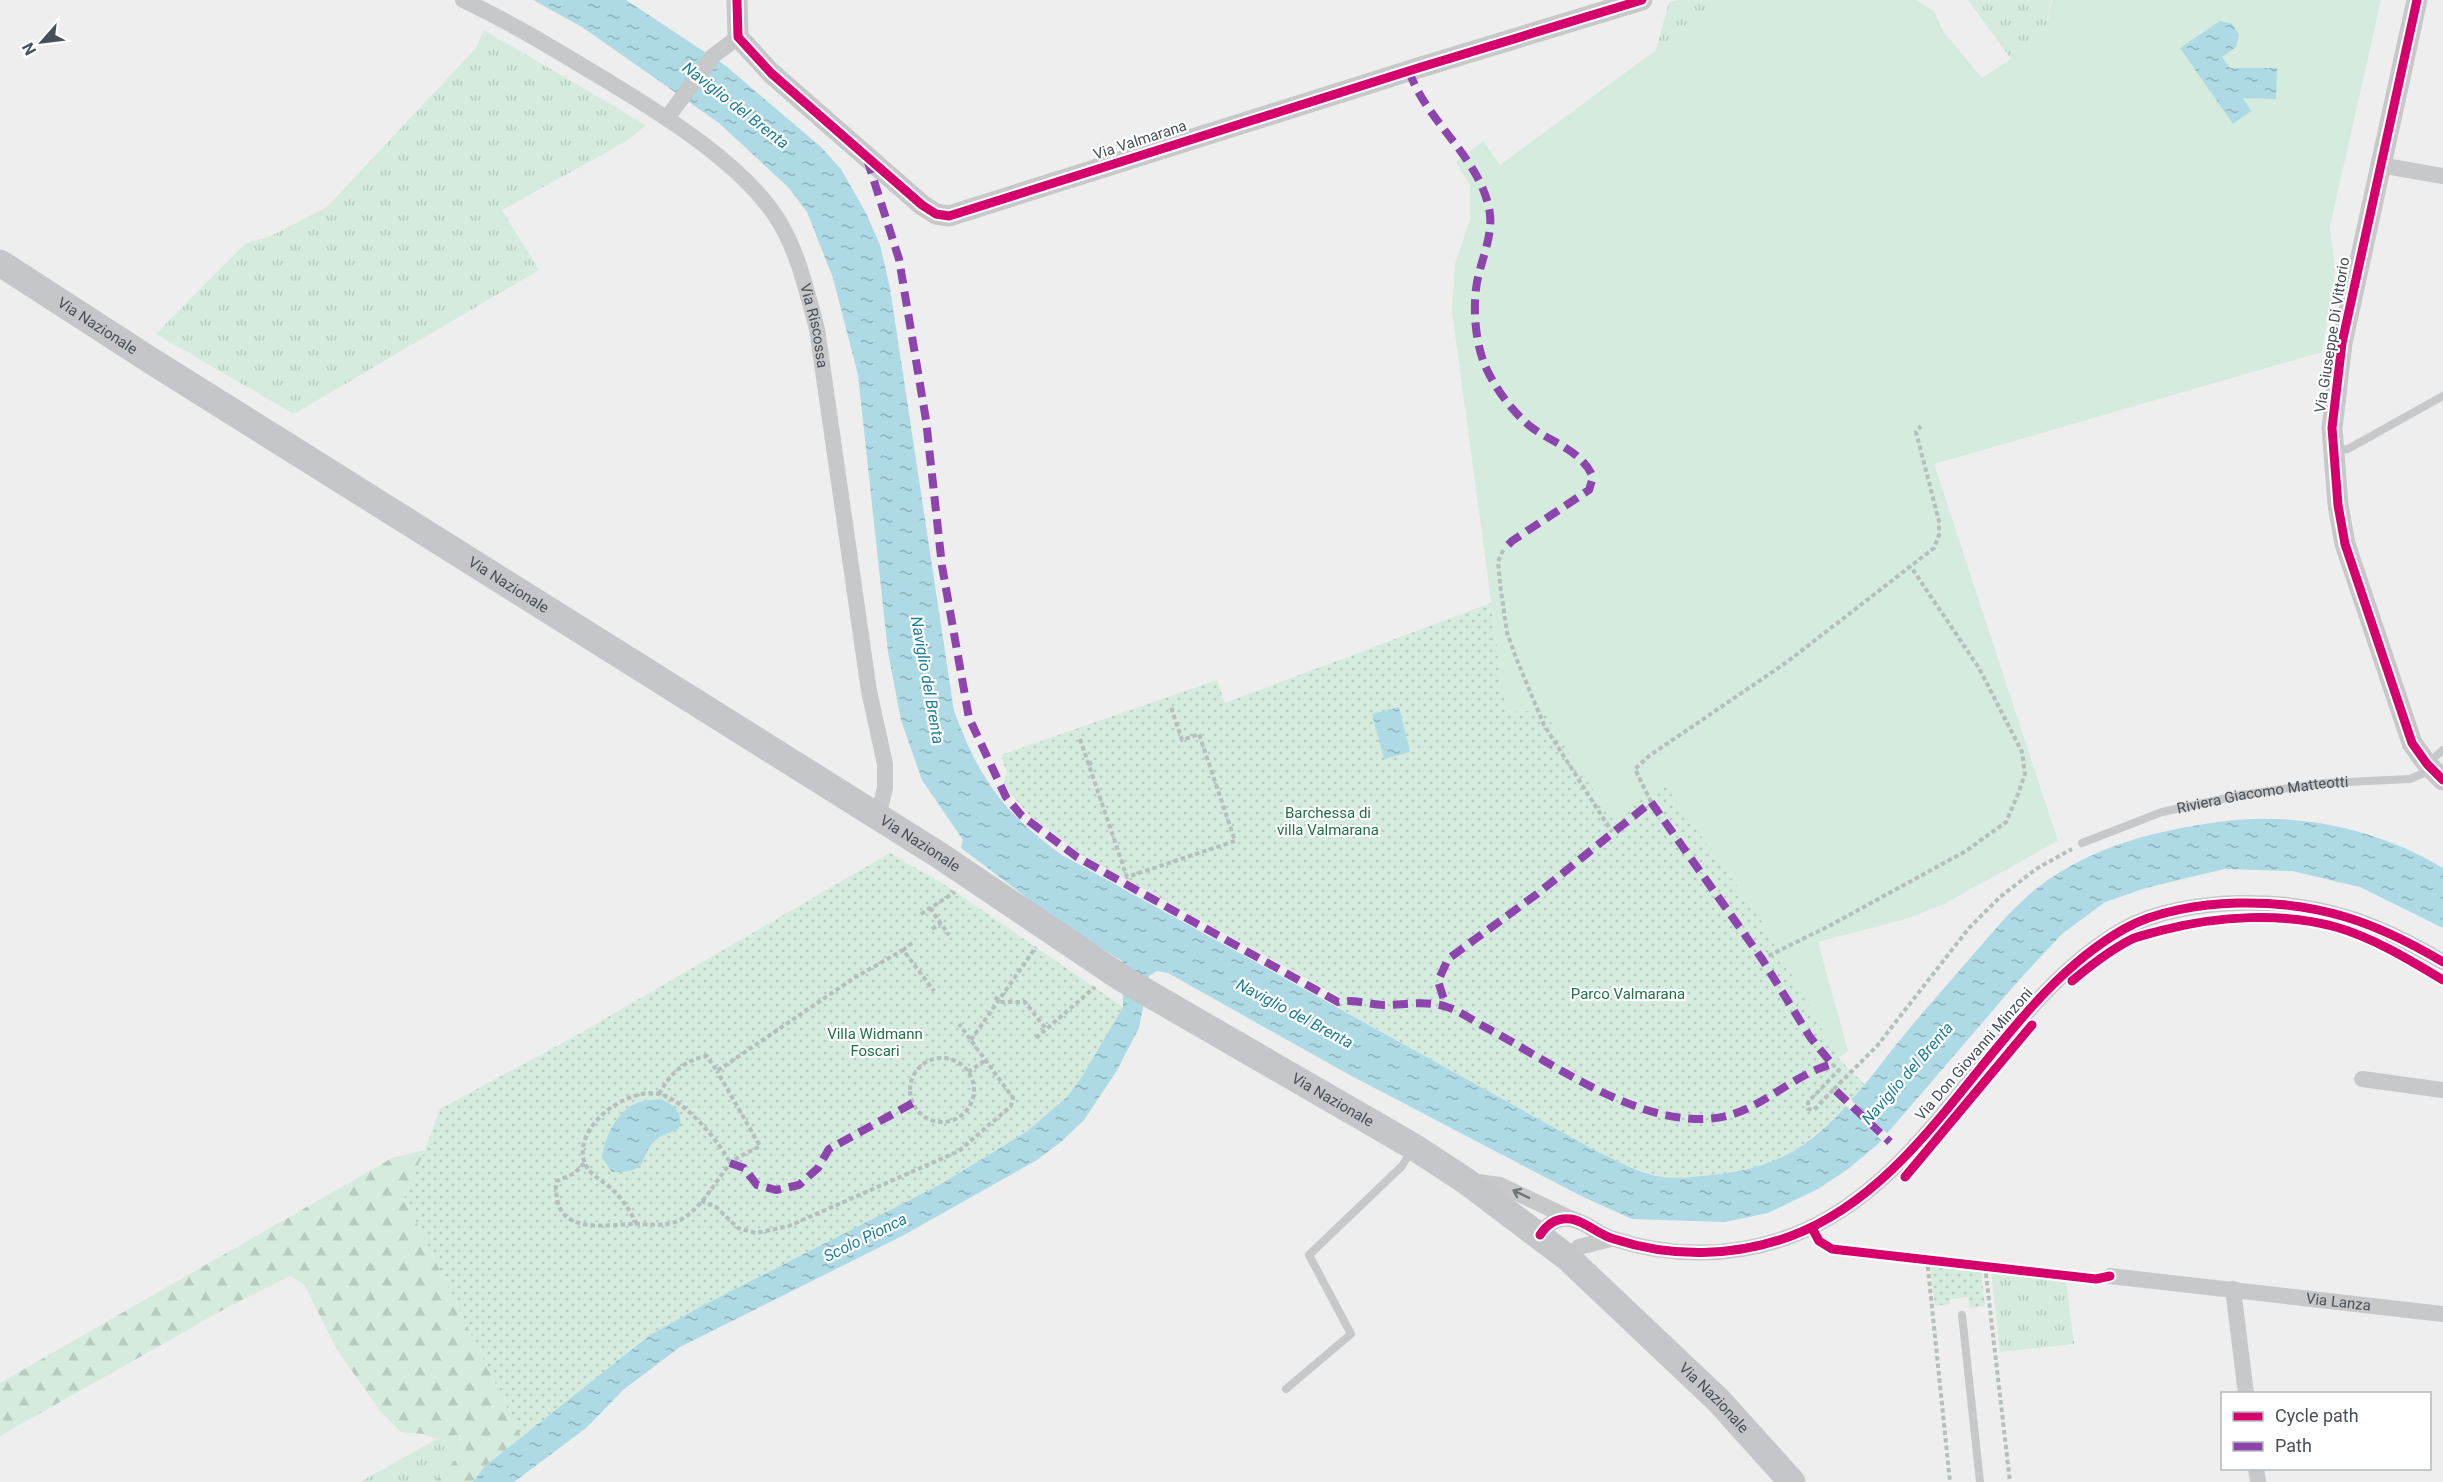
<svg xmlns="http://www.w3.org/2000/svg" width="2443" height="1482" viewBox="0 0 2443 1482" font-family="Roboto,sans-serif">
<style>
.grass{fill:url(#grass-tufts)}
.forest{fill:url(#forest-firs)}
.park{fill:url(#park-dots)}
.pitch{fill:#d4ebdd}
.water{fill:url(#water-ripples)}
.pier{fill:#eee}
.lines{fill:none;stroke-linecap:round;stroke-linejoin:round}
.path{stroke:#b5bfbc;stroke-width:4;stroke-dasharray:4.5 3;stroke-linecap:butt}
.service{stroke:#c6c8c9;stroke-width:8}
.minor{stroke:#c6c8c9;stroke-width:16}
.tertiary{stroke:#c6c8c9;stroke-width:21}
.primary{stroke:#c4c6c9;stroke-width:27}
.quiet{stroke:#8e44ad;stroke-width:8;stroke-dasharray:15 8;stroke-linecap:butt}
.cycleway-casing{stroke:#fff;stroke-width:13}
.cycleway{stroke:#d6006c;stroke-width:9}
.oneway{stroke:#6d747a}
.labels{text-anchor:middle;stroke-width:4.5;stroke-linejoin:round;paint-order:stroke}
.street-label{font-size:15px;fill:#475058;stroke:#fff}
.park-label{font-size:15px;fill:#217047;stroke:#fff}
.water-label{font-size:16px;font-style:italic;fill:#1d7e95;stroke:#fff}
</style>
<defs>
<pattern id="grass-tufts" width="24" height="20" patternUnits="userSpaceOnUse" patternTransform="scale(1.5)"><rect width="24" height="20" fill="#d4ebdd"/><path d="M3 7l-1-3M5 7V3M7 7l1-3M15 17l-1-3M17 17v-4M19 17l1-3" fill="none" stroke="#b7cbc0"/></pattern>
<pattern id="forest-firs" width="22" height="20" patternUnits="userSpaceOnUse" patternTransform="scale(1.5)"><rect width="22" height="20" fill="#d4ebdd"/><path d="M5 1l3.5 6h-7zM16 11l3.5 6h-7z" fill="#b7cbc0"/></pattern>
<pattern id="park-dots" width="8" height="8" patternUnits="userSpaceOnUse" patternTransform="scale(1.5)"><rect width="8" height="8" fill="#d4ebdd"/><path d="M2 2h.1M6 6h.1" fill="none" stroke="#b7cbc0" stroke-width="1.8" stroke-linecap="round"/></pattern>
<pattern id="water-ripples" width="26" height="14" patternUnits="userSpaceOnUse" patternTransform="scale(1.5)"><rect width="26" height="14" fill="#addae4"/><path d="M2 4q2-2 4 0t4 0M15 11q2-2 4 0t4 0" fill="none" stroke="#8fb3bc"/></pattern>
</defs>
<rect width="100%" height="100%" fill="#eee"/>
<path class="grass" d="M 1677,0 L 1729,0 L 1656,50 L 1669,2 Z
M 1968,0 L 2051,0 L 2045,36 L 2011,59 Z
M 484,30 L 646,125 L 625,142 L 502,210 L 539,270 L 294,414 L 156,334 L 246,243 L 269,237 L 327,207 L 476,48 Z
M 1991,1272 L 2066,1281 L 2074,1344 L 2000,1352 Z
M 458,1434 L 466,1449 L 434,1482 L 360,1482 L 437,1439 Z"/>
<path class="forest" d="M 425,1150 L 404,1197 L 522,1438 L 484,1467 L 473,1482 L 434,1482 L 466,1449 L 459,1434 L 437,1439 L 423,1434 L 401,1432 L 380,1411 L 336,1348 L 304,1284 L 290,1276 L 230,1306 L 0,1436 L 0,1383 L 392,1158 Z"/>
<path class="park" d="M 1491,603 L 1506,712 L 1544,709 L 1567,751 L 1664,783 L 1760,918 L 1838,1058 L 1866,1086 C 1840,1111 1814,1141 1782,1157 C 1753,1172 1694,1183 1662,1177 C 1639,1172 1618,1161 1598,1152 L 1339,1008 L 1340,997 L 1080,854 L 1029,815 L 1003,784 L 1007,774 L 1001,755 L 1217,680 L 1225,703 Z
M 890,853 L 947,886 L 1123,1007 L 1083,1075 L 1067,1097 L 1026,1132 L 941,1184 L 698,1308 L 650,1335 L 522,1438 L 404,1197 L 425,1150 L 440,1109 L 572,1038 Z
M 1930,1264 L 1981,1270 L 1985,1306 L 1969,1308 L 1968,1297 L 1950,1299 L 1950,1304 L 1935,1306 Z"/>
<path class="pitch" d="M 1729,0 L 1916,0 L 1934,11 L 1943,31 L 1982,78 L 2045,36 L 2052,0 L 2381,0 L 2330,226 L 2335,272 L 2322,352 L 1934,464 L 2058,841 L 1944,904 L 1909,918 L 1818,942 L 1848,1051 L 1838,1058 L 1760,918 L 1664,784 L 1613,819 L 1567,751 L 1544,710 L 1506,712 L 1452,311 L 1455,264 L 1470,220 L 1470,186 L 1456,162 L 1483,141 L 1500,165 L 1656,50 Z"/>
<path class="water" d="M 533,0 L 626,0 L 726,66 L 821,147 L 841,169 L 866,213 L 880,245 L 890,288 L 954,711 C 980,780 1002,811 1062,855 L 1598,1152 C 1618,1161 1640,1174 1663,1177 C 1676,1179 1690,1177 1703,1176 C 1729,1174 1756,1169 1780,1158 C 1822,1140 1861,1090 1888,1055 C 1912,1024 1939,994 1965,964 C 1989,937 2012,907 2041,885 C 2094,846 2154,831 2218,822 C 2295,811 2377,828 2443,868 L 2443,928 L 2360,887 L 2292,871 L 2224,869 L 2146,888 L 2105,902 L 2062,934 L 2019,980 L 1878,1144 L 1848,1169 L 1818,1189 L 1768,1213 L 1725,1222 L 1632,1219 L 1581,1196 L 1346,1073 L 1168,973 L 1157,971 L 1149,976 L 1139,1028 L 1116,1072 L 1084,1120 L 1062,1141 L 1037,1160 L 904,1235 L 680,1347 L 623,1390 L 586,1428 L 514,1482 L 473,1482 L 484,1467 L 650,1335 L 698,1308 L 941,1184 L 1026,1132 L 1067,1097 L 1083,1075 L 1123,1007 L 1122,961 L 1055,919 L 961,848 L 963,840 L 922,780 L 901,720 L 888,652 L 858,375 L 833,278 L 807,212 L 788,187 L 719,123 L 582,27 Z
M 2220,21 L 2232,24 L 2239,35 L 2236,47 L 2222,57 L 2230,68 L 2277,68 L 2276,99 L 2243,98 L 2251,111 L 2233,124 L 2180,48 Z
M 1399,707 L 1410,752 L 1384,759 L 1372,714 Z
M 661,1099 C 675,1106 684,1113 679,1129 C 671,1132 663,1134 657,1139 C 636,1157 653,1173 612,1172 L 602,1158 C 605,1137 616,1112 637,1103 C 644,1100 654,1100 661,1099 Z"/>
<path class="pier" d="M 1849,1098 L 1889,1135 L 1883,1142 L 1843,1103 Z"/>
<g class="lines">
<path class="path" d="M 1503,550 L 1498,562 L 1500,584 L 1507,632 L 1516,658 L 1544,725 L 1612,832
M 1080,739 L 1127,877 L 1235,841 L 1199,734 L 1182,740 L 1171,707
M 1088,764 L 1095,762
M 1651,802 L 1635,769 L 1649,756 L 1787,662 L 1934,548 L 1939,535 L 1939,521 L 1916,432 L 1921,426
M 930,908 L 949,935
M 921,914 L 955,892
M 932,929 L 941,923
M 912,943 L 903,950 L 934,991
M 1762,959 L 1829,926 L 1966,851 L 2006,822 L 2018,794 L 2025,774 L 2022,752 L 1979,668 L 1911,567
M 995,997 L 1000,1002 L 1025,1002 L 1046,1029
M 1036,1038 L 1095,987
M 971,1040 L 1036,947
M910 1090a32 32 0 1 1 64 0a32 32 0 1 1-64 0Z
M 1832,1064 L 1839,1070 L 1808,1102 L 1808,1109 L 1814,1110 L 1834,1089 L 1836,1091
M 968,1072 L 986,1060
M 1834,1089 L 1877,1046 L 1969,928 L 2000,897 L 2036,869 L 2072,849
M 659,1094 C 670,1074 684,1060 707,1056 L 717,1071 L 854,978 L 903,950
M 584,1163 L 575,1173 L 557,1181 C 555,1187 556,1192 557,1198 C 562,1235 610,1224 636,1224 C 652,1224 670,1228 685,1217 C 704,1204 715,1182 729,1165 C 736,1157 751,1151 760,1146 L 717,1071
M 701,1201 L 716,1207 L 738,1228 L 756,1233 L 789,1226 L 959,1151 L 1011,1106 L 1013,1098 L 959,1024
M 637,1224 C 630,1211 623,1200 613,1190 C 604,1181 588,1175 584,1161 C 574,1126 627,1087 659,1094 C 684,1099 720,1142 730,1163
M 1927,1259 L 1950,1482
M 1985,1266 L 2010,1482"/>
<g class="service">
<path d="M 2333,451 L 2348,449 L 2443,396"/>
<path d="M 2427,764 L 2443,750"/>
<path id="s1" d="M 2082,843 L 2162,812 L 2241,795 L 2325,783 L 2410,779 L 2431,770"/>
<path d="M 1962,1315 L 1980,1482"/>
<path d="M 1286,1389 L 1351,1334 L 1309,1255 L 1402,1166 L 1412,1150"/>
</g>
<g class="minor">
<path id="s2" d="M 463,0 C 514,24 561,53 609,82 C 665,116 746,166 780,223 C 799,255 807,293 817,329 L 869,691 L 885,764 L 885,788 L 878,816"/>
<path d="M 667,118 L 713,56 L 738,37"/>
<path d="M 2380,165 L 2443,176"/>
<path d="M 2362,1079 L 2443,1090"/>
<path d="M 1471,1181 L 1500,1185 L 1572,1219"/>
<path d="M 1540,1235 C 1547,1224 1557,1217 1571,1219 C 1585,1221 1599,1235 1614,1239 C 1672,1258 1734,1257 1791,1236 C 1934,1183 1995,1002 2124,929 C 2155,911 2202,904 2237,903 C 2317,901 2376,922 2443,962"/>
<path d="M 1568,1258 L 1579,1247 L 1611,1239"/>
<path id="s3" d="M 2110,1276 L 2443,1314"/>
<path d="M 2233,1289 L 2246,1394"/>
<path d="M 2256,1468 L 2258,1482"/>
</g>
<path class="tertiary" d="M 737,0 L 738,37 L 771,73 L 922,205 L 936,214 L 949,216 L 1418,68 L 1642,0
M 2417,0 L 2342,343 L 2332,428 L 2338,505 L 2345,544 L 2412,743 L 2427,764 L 2443,780"/>
<path class="primary" id="s4" d="M 0,263 L 150,360 L 939,855 L 1120,977 L 1414,1147 L 1466,1181 L 1568,1258 L 1719,1401 L 1792,1482"/>
<path class="quiet" d="M 1409,71 C 1426,121 1478,156 1489,208 C 1495,236 1479,262 1476,289 C 1473,314 1476,347 1487,370 C 1498,392 1512,411 1531,427 C 1554,444 1581,450 1593,477 L 1589,490 L 1512,541 L 1503,550
M 867,159 L 899,259 L 926,420 L 942,566 L 969,718 L 1006,797 L 1022,816 L 1077,857 L 1338,1002 C 1353,999 1368,1004 1383,1005 C 1404,1005 1428,1000 1447,1007 C 1460,1011 1472,1020 1483,1026 C 1548,1060 1629,1121 1704,1119 C 1756,1118 1784,1078 1832,1064 L 1810,1037 L 1762,959 L 1651,802 L 1537,894 L 1448,959 L 1438,981 L 1446,1006
M 1836,1091 L 1890,1142
M 730,1163 L 744,1168 L 757,1185 L 776,1190 L 799,1185 L 818,1168 L 829,1149 L 913,1103"/>
<g class="cycleway-casing">
<path id="cycleway" d="M 737,0 L 738,37 L 771,73 L 922,205 L 936,214 L 949,216 L 1418,68 L 1642,0
M 2417,0 L 2342,343 L 2332,428 L 2338,505 L 2345,544 L 2412,743 L 2427,764 L 2443,780
M 2072,981 C 2091,965 2110,950 2132,939 C 2142,935 2153,933 2163,930 C 2218,916 2281,912 2336,927 C 2374,938 2410,960 2443,980
M 1905,1177 L 2032,1025
M 1812,1228 L 1819,1241 L 1832,1249 L 2096,1279 L 2110,1276
M 1540,1235 C 1547,1224 1557,1217 1571,1219 C 1585,1221 1599,1235 1614,1239 C 1672,1258 1734,1257 1791,1236 C 1934,1183 1995,1002 2124,929 C 2155,911 2202,904 2237,903 C 2317,901 2376,922 2443,962"/>
</g>
<use href="#cycleway" class="cycleway"/>
</g>
<defs><path id="oneway-shaft" d="M-6 0H5M1.5-3L5.5 0L1.5 3" fill="none" stroke-width="1.6" stroke-linecap="round" stroke-linejoin="round" transform="scale(1.5)"/></defs>
<use class="oneway" href="#oneway-shaft" transform="translate(1521 1194) rotate(-154)"/>
<g class="labels">
<g class="street-label">
<text transform="translate(1140 140) rotate(-18)" y="5">Via Valmarana</text>
<text dy="5" stroke="none"><textPath href="#s2" startOffset="500">Via Riscossa</textPath></text>
<text dy="5" stroke="none"><textPath href="#s4" startOffset="116">Via Nazionale</textPath></text>
<text transform="translate(2332 335) rotate(-81)" y="5">Via Giuseppe Di Vittorio</text>
<text dy="5" stroke="none"><textPath href="#s4" startOffset="602">Via Nazionale</textPath></text>
<text dy="5" stroke="none"><textPath href="#s1" startOffset="188">Riviera Giacomo Matteotti</textPath></text>
<text dy="5" stroke="none"><textPath href="#s4" startOffset="1088">Via Nazionale</textPath></text>
<text transform="translate(1974 1054) rotate(-49)" y="5">Via Don Giovanni Minzoni</text>
<text dy="5" stroke="none"><textPath href="#s4" startOffset="1574">Via Nazionale</textPath></text>
<text dy="5" stroke="none"><textPath href="#s3" startOffset="230">Via Lanza</textPath></text>
<text dy="5" stroke="none"><textPath href="#s4" startOffset="2060">Via Nazionale</textPath></text>
</g>
<g class="park-label">
<text x="1328" y="818">Barchessa di<tspan x="1328" dy="17">villa Valmarana</tspan></text>
<text x="1628" y="999">Parco Valmarana</text>
<text x="875" y="1039">Villa Widmann<tspan x="875" dy="17">Foscari</tspan></text>
</g>
<g class="water-label">
<text transform="translate(736 105) rotate(38)" y="6">Naviglio del Brenta</text>
<text transform="translate(928 680) rotate(80)" y="6">Naviglio del Brenta</text>
<text transform="translate(1295 1013) rotate(28)" y="6">Naviglio del Brenta</text>
<text transform="translate(1907 1073) rotate(-49)" y="6">Naviglio del Brenta</text>
<text transform="translate(865 1237) rotate(-26)" y="6">Scolo Pionca</text>
</g>
</g>
<rect x="2221" y="1392" width="210" height="78" fill="#ffffff" stroke="#b5b9bc" stroke-width="1.5"/>
<rect x="2233" y="1412" width="30" height="9" fill="#d6006c" stroke="#b5b9bc" stroke-width="1.5"/>
<text x="2275" y="1422" font-size="18" fill="#475058">Cycle path</text>
<rect x="2233" y="1442" width="30" height="9" fill="#8e44ad" stroke="#b5b9bc" stroke-width="1.5"/>
<text x="2275" y="1452" font-size="18" fill="#475058">Path</text>
<g transform="translate(42 42) rotate(242)" stroke="#ffffff" stroke-width="4.5" paint-order="stroke">
<path d="M0-4.5L10 22L0 15L-10 22Z" fill="#475058"/>
<text y="-9" font-size="16" font-weight="bold" text-anchor="middle" fill="#475058">N</text>
</g>
</svg>
